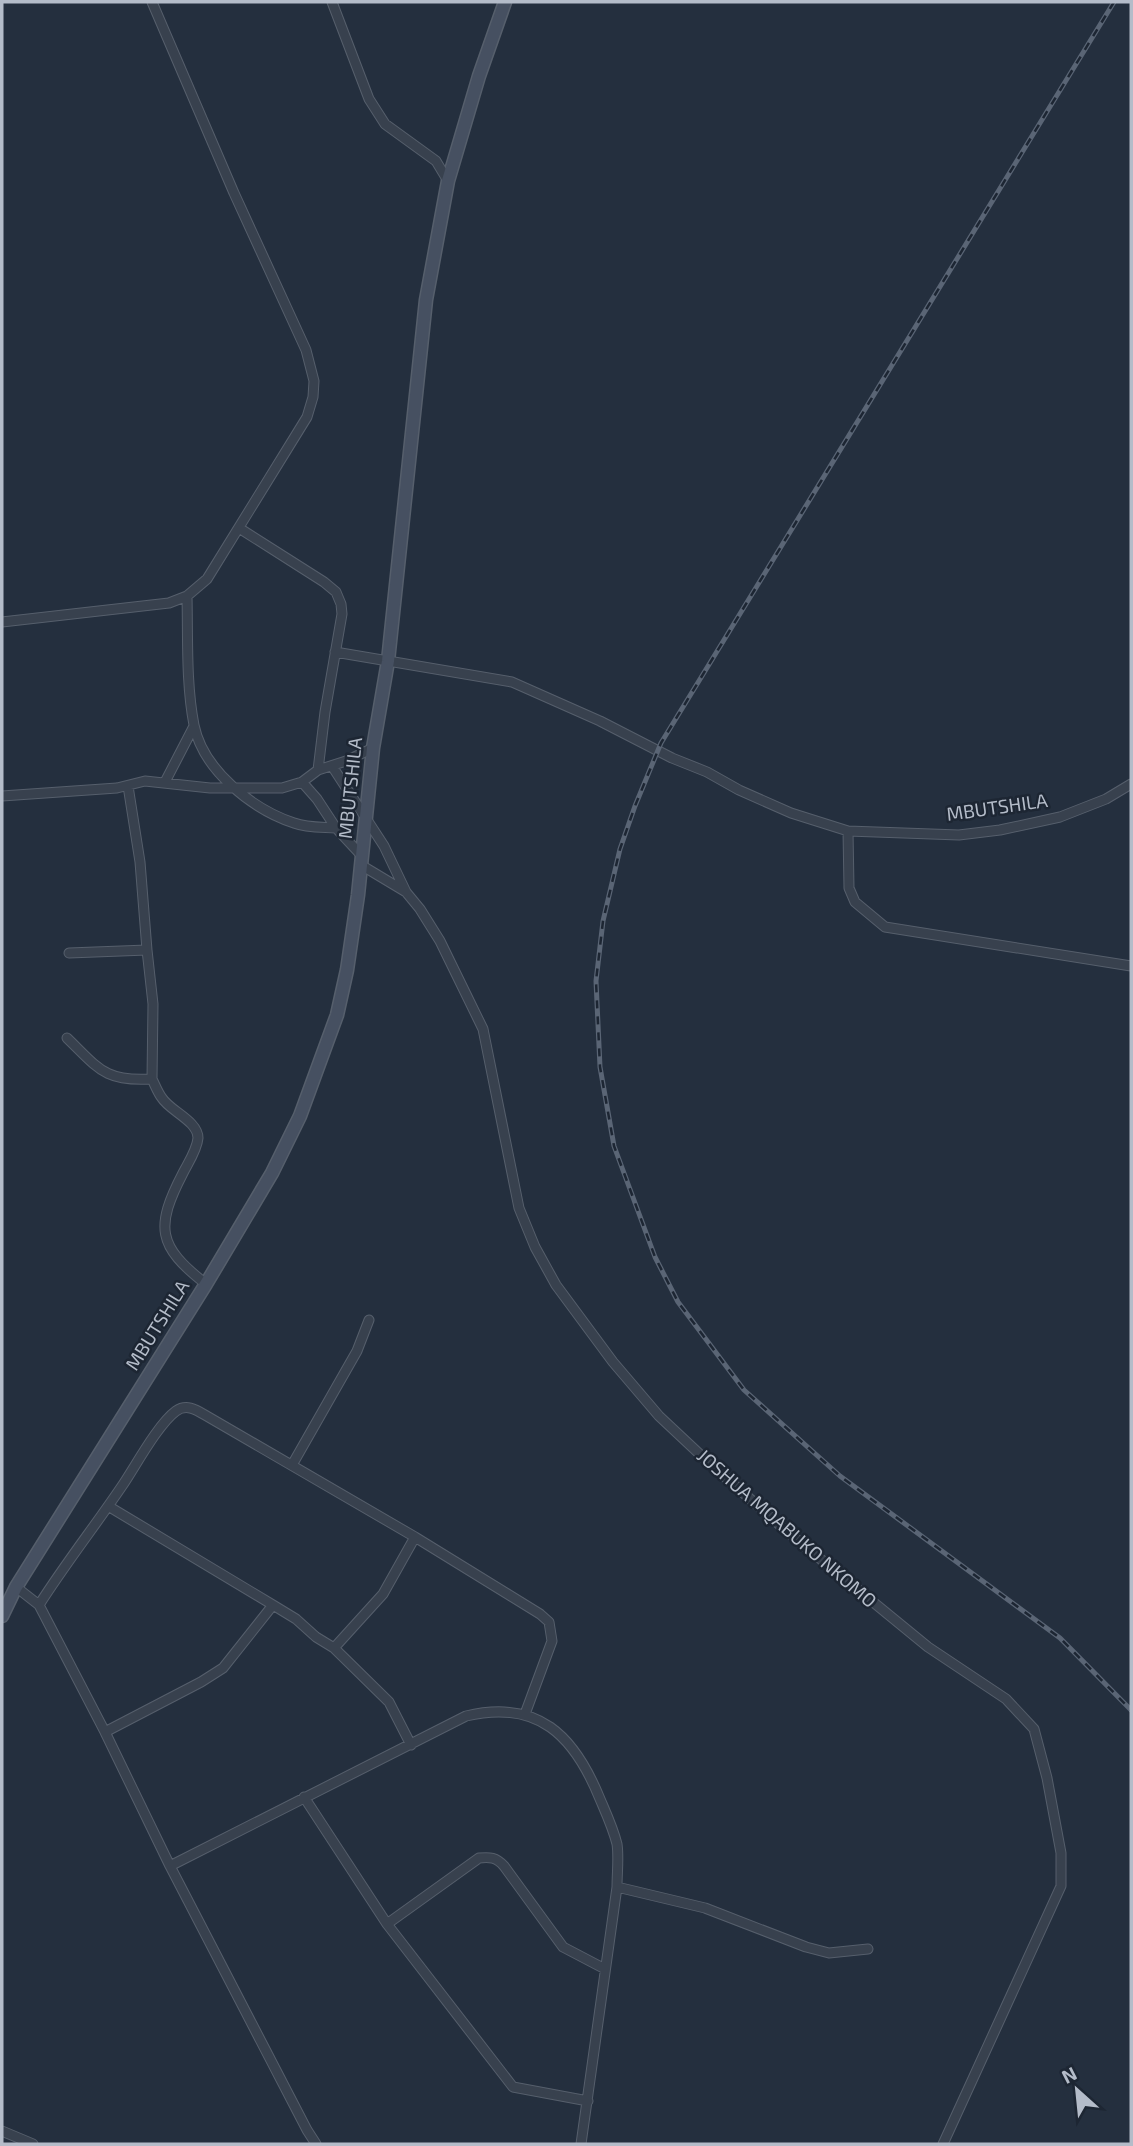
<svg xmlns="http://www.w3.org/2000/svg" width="1133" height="2146" viewBox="0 0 1133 2146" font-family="'Exo 2',sans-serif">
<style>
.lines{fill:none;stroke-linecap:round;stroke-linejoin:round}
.street-casing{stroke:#565f6c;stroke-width:11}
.secondary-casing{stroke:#565f6c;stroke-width:15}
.street{stroke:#38414e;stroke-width:9}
.secondary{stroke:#465061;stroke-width:12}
.rail-casing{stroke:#5a6575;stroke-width:5}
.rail{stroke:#1d2633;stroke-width:2.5;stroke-dasharray:8;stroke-linecap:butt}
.labels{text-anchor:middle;stroke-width:5;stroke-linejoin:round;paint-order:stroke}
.street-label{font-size:19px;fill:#b4bcc9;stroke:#1d2633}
</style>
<rect width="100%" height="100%" fill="#242f3e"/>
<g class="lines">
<g class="street-casing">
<path id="street" d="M 332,2 L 369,99 L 385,124 L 436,161 L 448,181
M 239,528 L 324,582 L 336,592 L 341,604 L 342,614 L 325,712 L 318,770
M 187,596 C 188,638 186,684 194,725 C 203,770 252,809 294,823 C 307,828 323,827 336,828 L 362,856
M 2,622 L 169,603 L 187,596 L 207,579 L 307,417 L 313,397 L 314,381 L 306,350 L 234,193 L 152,2
M 335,652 L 512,682 L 600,721 L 672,758 L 707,772 L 739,790 L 791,813 L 848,831 L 959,835 L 1000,830 L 1060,817 L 1106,799 L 1131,784
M 332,766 L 384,846 L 406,892 L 420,909 L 440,941 L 483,1029 L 519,1208 L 535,1247 L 556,1285 L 613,1362 L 659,1416 L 707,1461 L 790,1534 L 928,1647 L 1006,1699 L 1034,1729 L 1047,1778 L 1061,1853 L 1061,1886 L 943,2144
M 165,782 L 194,726
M 302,782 L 317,799 L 336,828
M 2,796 L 117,788 L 145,781 L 210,788 L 282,788 L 302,782 L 318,770 L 346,761 L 373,748
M 848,831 L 849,888 L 855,902 L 885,927 L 1131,966
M 361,865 L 406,892
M 69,953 L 147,950 L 140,862 L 128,786
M 67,1038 C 99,1069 105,1082 152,1079 L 153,1004 L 147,950
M 152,1079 C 155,1085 158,1093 162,1098 C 170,1111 198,1121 198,1138 C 197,1150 188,1163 183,1173 C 155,1227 157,1246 206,1284
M 292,1465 L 357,1351 L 369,1320
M 108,1506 L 273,1605
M 16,1587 L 39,1605 L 105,1732 L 170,1866 L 307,2130 L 316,2144
M 39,1605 C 65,1564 95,1526 122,1486 C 135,1467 158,1424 176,1411 C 186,1404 195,1409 205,1415 L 415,1537 L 540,1614 L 549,1622 L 552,1641 L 525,1714
M 334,1648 L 383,1594 L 415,1537
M 105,1732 L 201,1682 L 223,1668 L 273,1605 L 296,1619 L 316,1637 L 334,1648 L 389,1702 L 411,1745
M 304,1797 L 387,1924 L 513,2087 L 588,2101
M 170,1866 L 466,1716 C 538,1699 574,1735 600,1799 C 606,1813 613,1828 617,1844 C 619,1857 617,1873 617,1887 L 581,2144
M 617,1887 L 705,1908 L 806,1947 L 829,1953 L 868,1949
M 387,1924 L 479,1858 C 490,1857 496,1857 504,1866 L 563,1947 L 605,1969
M 2,2131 L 33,2144"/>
</g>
<g class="secondary-casing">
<path id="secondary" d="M 2,1616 L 16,1587 L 206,1284 L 272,1173 L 300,1116 L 337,1015 L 347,970 L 358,895 L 373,748 L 388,661 L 426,300 L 448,181 L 479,76 L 505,2"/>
</g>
<use href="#street" class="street"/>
<use href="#secondary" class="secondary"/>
<g class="rail-casing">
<path id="rail" d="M 1114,2 L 661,743 L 635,806 L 620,849 L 603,921 L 596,981 L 600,1067 L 614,1146 L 655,1257 L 678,1302 L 744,1390 L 840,1476 L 1060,1638 L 1131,1710"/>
</g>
<use href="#rail" class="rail"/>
</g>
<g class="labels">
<g class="street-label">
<text transform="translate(350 788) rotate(-84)" y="7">MBUTSHILA</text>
<text transform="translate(997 807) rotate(-8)" y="7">MBUTSHILA</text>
<text transform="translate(157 1325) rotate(-58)" y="7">MBUTSHILA</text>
<text transform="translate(787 1528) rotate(41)" y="7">JOSHUA MQABUKO NKOMO</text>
</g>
</g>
<rect width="1133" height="2146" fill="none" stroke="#b4bcc9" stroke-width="7"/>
<g transform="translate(1077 2090) rotate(333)" stroke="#1d2633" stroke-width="5" paint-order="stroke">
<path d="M0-5L12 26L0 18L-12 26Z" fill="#b4bcc9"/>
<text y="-10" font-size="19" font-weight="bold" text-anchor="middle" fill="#b4bcc9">N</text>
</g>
</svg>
